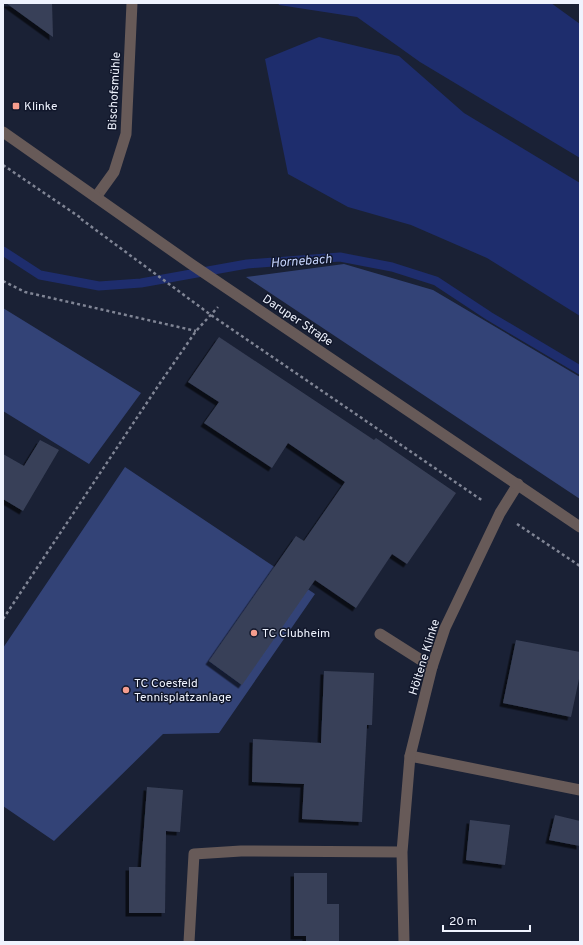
<svg xmlns="http://www.w3.org/2000/svg" width="583" height="945" viewBox="0 0 583 945" font-family="Overpass,sans-serif">
<style>
.green{fill:#334377}
.water{fill:#1e2d6d}
.lines{fill:none;stroke-linecap:round;stroke-linejoin:round}
.stream{stroke:#1e2d6d;stroke-width:9}
.building{fill:#394158;filter:url(#shadow)}
.path{stroke:#808595;stroke-width:2.5;stroke-dasharray:3 3;stroke-linecap:butt}
.service{stroke:#675a58;stroke-width:11}
.minor{stroke:#675a58;stroke-width:11}
.tertiary{stroke:#675a58;stroke-width:11}
.poi-dot{fill:#f59d8e;stroke:#11172b;stroke-width:1.5}
.labels{text-anchor:middle;stroke-width:3;stroke-linejoin:round;paint-order:stroke}
.street-label{font-size:12px;fill:#eff3fe;stroke:#11172b}
.poi-label{font-size:12px;fill:#eff3fe;stroke:#11172b;text-anchor:start}
.water-label{font-size:13px;font-style:italic;fill:#c7d5fd;stroke:#11172b}
</style>
<defs>
<filter id="shadow"><feDropShadow dx="-3.5" dy="3.5" stdDeviation="0" flood-color="#0009"/></filter>
</defs>
<rect width="100%" height="100%" fill="#1a2135"/>
<path class="green" d="M 344,264 L 433,290 L 580,377 L 580,499 L 246,277 Z
M 3,308 L 141,393 L 89,464 L 3,411 Z
M 125,467 L 315,594 L 219,733 L 163,734 L 54,841 L 3,806 L 3,648 Z"/>
<path class="water" d="M 278,3 L 551,3 L 580,24 L 580,158 L 420,62 L 357,17 L 279,5 Z
M 319,37 L 399,56 L 464,113 L 580,183 L 580,316 L 487,258 L 411,225 L 348,207 L 288,174 L 265,59 Z"/>
<g class="lines">
<path class="stream" d="M 3,251 L 40,275 L 99,286 L 141,283 L 247,264 L 340,257 L 392,267 L 436,281 L 489,316 L 580,370"/>
</g>
<path class="building" d="M 6,3 L 52,3 L 53,37 Z
M 219,337 L 374,440 L 376,438 L 456,493 L 407,564 L 392,554 L 356,608 L 315,580 L 242,685 L 209,661 L 296,536 L 304,541 L 345,482 L 288,443 L 272,468 L 204,423 L 219,402 L 188,382 Z
M 40,440 L 59,450 L 23,511 L 3,499 L 3,454 L 24,466 Z
M 516,640 L 580,652 L 580,674 L 571,717 L 503,703 Z
M 324,671 L 374,673 L 372,725 L 367,725 L 362,822 L 302,819 L 304,784 L 252,782 L 253,739 L 321,743 Z
M 147,787 L 183,790 L 180,832 L 166,831 L 165,913 L 129,913 L 129,867 L 141,867 Z
M 555,815 L 580,821 L 580,846 L 549,840 Z
M 470,820 L 510,825 L 505,865 L 466,860 Z
M 294,873 L 327,873 L 327,904 L 339,904 L 339,942 L 306,942 L 306,936 L 294,936 Z"/>
<g class="lines">
<path class="path" d="M 3,165 L 81,218
M 81,219 L 211,315 L 483,501
M 3,281 L 25,292 L 196,331
M 517,524 L 580,566
M 3,619 L 158,386 L 196,331 L 218,307"/>
<path class="service" d="M 380,634 L 432,667
M 410,756 L 580,790"/>
<path class="minor" d="M 96,197 L 114,172 L 126,134 L 132,3
M 189,942 L 194,854 L 241,851 L 402,852
M 404,942 L 402,852 L 410,756 L 432,667 L 445,628 L 500,513 L 518,484"/>
<path class="tertiary" d="M 3,132 L 191,264 L 580,527"/>
</g>
<g class="poi-dot">
<rect x="12" y="102" width="8" height="8" rx="2"/>
<circle cx="254" cy="633" r="4"/>
<circle cx="126" cy="690" r="4"/>
</g>
<g class="labels">
<g class="street-label">
<text transform="translate(114 91) rotate(-87)" y="4">Bischofsmühle</text>
<text transform="translate(298 320) rotate(34)" y="4">Daruper Straße</text>
<text transform="translate(424 657) rotate(-73)" y="4">Höltene Klinke</text>
</g>
<g class="poi-label">
<text x="24" y="110">Klinke</text>
<text x="262" y="637">TC Clubheim</text>
<text x="134" y="687">TC Coesfeld<tspan x="134" dy="14">Tennisplatzanlage</tspan></text>
</g>
<g class="water-label">
<text transform="translate(301 260) rotate(-4)" y="5">Hornebach</text>
</g>
</g>
<rect width="583" height="945" fill="none" stroke="#eff3fe" stroke-width="8"/>
<path d="M443 925v6h87v-6" fill="none" stroke="#eff3fe" stroke-width="2"/>
<text x="449" y="925" font-size="12" fill="#eff3fe" stroke="#11172b" stroke-width="3" paint-order="stroke">20 m</text>
</svg>
